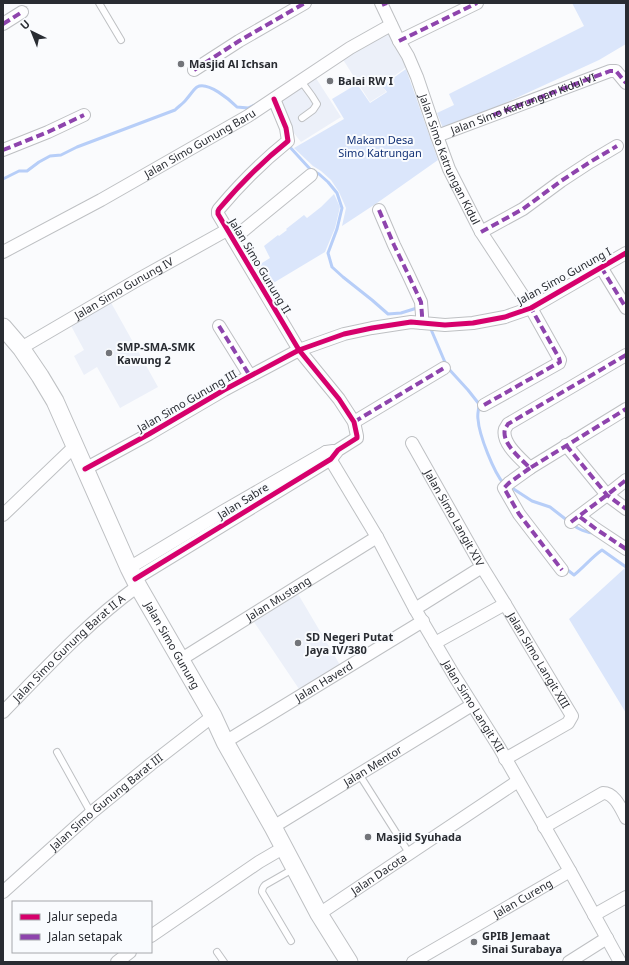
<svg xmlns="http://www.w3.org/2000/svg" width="629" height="965" viewBox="0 0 629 965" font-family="'Noto Sans',sans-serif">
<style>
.built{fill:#ecf0f9}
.green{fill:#dbe6fb}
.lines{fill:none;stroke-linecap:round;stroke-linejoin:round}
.stream{stroke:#b7cef8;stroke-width:3}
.lane-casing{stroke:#bec0c3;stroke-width:8}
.street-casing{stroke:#bec0c3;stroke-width:14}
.secondary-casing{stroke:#bec0c3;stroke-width:19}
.lane{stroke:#fefeff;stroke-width:6}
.street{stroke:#fefeff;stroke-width:12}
.secondary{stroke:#fefeff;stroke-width:17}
.quiet{stroke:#8e44ad;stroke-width:4;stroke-dasharray:8 4;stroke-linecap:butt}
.cycleway-casing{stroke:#f9fbfe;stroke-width:8}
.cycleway{stroke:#d6006c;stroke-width:5}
.poi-dot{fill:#727479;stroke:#f9fbfe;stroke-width:1.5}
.labels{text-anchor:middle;stroke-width:4;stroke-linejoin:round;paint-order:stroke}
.poi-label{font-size:11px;font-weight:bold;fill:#292c32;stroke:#f9fbfe;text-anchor:start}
.street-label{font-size:11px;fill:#292c32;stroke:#f9fbfe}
.park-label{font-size:11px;fill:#123176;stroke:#f9fbfe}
</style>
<rect width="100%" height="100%" fill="#fafbfd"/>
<path class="built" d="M 389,30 L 409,65 L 382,85 L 386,92 L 370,102 L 342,58 Z
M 314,75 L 341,117 L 301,142 L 289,127 L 276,100 Z
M 109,299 L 158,387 L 120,408 L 97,367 L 84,375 L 74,356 L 84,350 L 69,322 Z
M 298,594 L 340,665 L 299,689 L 254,622 Z"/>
<path class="green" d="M 572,3 L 626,3 L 626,44 L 599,60 L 444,131 L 437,113 L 454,105 L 449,94 L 584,26 Z
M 406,69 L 438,160 L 377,203 L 342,226 L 346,208 L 339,192 L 331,180 L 321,171 L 313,166 L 294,148 L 344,119 L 332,99 L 357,84 L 370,103 L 387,92 L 382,86 Z
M 334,194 L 340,207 L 335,228 L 325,252 L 265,288 L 254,268 L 270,258 L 264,246 L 278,235 L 279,236 L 287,230 L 286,229 L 304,215 L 307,218 L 321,207 Z
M 626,567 L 626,713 L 569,619 Z"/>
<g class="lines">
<path class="stream" d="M 288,145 L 310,169 L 319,174 L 328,182 L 337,193 L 342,208 L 337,229 L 328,253 L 332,267 L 343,277 L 372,300 L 388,314 L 401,313 L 417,308 L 419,309
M 3,179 L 19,171 L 27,171 L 39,162 L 50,156 L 61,155 L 77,147 L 175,110 C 178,107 181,105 184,102 C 188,98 193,90 197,87 C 208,81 230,100 237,107 L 248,108 L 257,104
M 430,327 L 447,367 L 468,390 L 479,404 C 479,409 477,414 478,419 C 479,435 494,473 504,484
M 509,486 L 532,501 L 550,507 L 568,521
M 572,524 C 578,529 587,533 594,533
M 565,568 L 574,575 C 584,567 592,557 602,550 L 626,567"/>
<g class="lane-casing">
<path id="lane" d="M 99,3 L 121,40
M 301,81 L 312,96 L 317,104 L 313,110 L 302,118
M 57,752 L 91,813
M 359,774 L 409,853
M 291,941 L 262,892 C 262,889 263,887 265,885 L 293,869
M 217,952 L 224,962"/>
</g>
<g class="street-casing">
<g id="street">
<path id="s1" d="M 381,3 L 399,41 L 408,56 L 417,77 L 437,136 L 449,169 L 481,232 L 531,308 L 560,360 L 559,363 L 484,405"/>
<path d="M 3,24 L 22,12"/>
<path d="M 399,41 L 477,3"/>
<path d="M 194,70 L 239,41 L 305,3"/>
<path id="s2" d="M 437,136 L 610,71 L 616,71 L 626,83"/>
<path d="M 3,150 L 48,132 L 84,115"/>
<path d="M 379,210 L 394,245 L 408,274 L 421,302 L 422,315 L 422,323"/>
<path d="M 481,232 L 523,209 L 561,181 L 590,162 L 617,146"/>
<path d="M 233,239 L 311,175"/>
<path id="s3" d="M 3,252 L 101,200 L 248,116 L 350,48 L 391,25"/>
<path d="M 601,267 L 626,308"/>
<path d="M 219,326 L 250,376"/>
<path id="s4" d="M 21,348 L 139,279 L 227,230"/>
<path d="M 626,355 L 508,424 C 508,424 505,429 505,429 C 501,443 521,459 530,468 L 626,409"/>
<path d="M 354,422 L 444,368"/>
<path id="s5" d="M 412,443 L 482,567 L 415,609"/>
<path d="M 566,445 L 607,495 L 626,509"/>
<path id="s6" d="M 326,452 L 377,537 L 415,609 L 455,677 L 499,747 L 570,871 L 620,962"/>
<path d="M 530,468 L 509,483 L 504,488 L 519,514 L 562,570"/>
<path d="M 85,469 L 149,434 L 224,390 L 299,350 L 344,334 L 372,328 L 411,322 L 445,325 L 473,323 L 505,317 L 531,308 L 626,253"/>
<path d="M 3,515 L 75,446"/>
<path d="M 580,517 L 596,529 L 626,549"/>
<path d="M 571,522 L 607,495 L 626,480"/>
<path d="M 482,567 L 505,604"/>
<path d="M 129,568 L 222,512 L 326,452 L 333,451"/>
<path d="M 135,579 L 331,459 L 338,450 L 357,438 L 357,436 L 354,422 L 339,399 L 299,350 L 218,214 L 218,211 L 219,209 C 240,184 263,161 288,141 L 286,128 L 274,99"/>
<path id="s7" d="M 435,643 L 505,604 L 572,716 L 568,723 L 505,759"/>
<path id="s8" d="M 180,660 L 377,537"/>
<path id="s9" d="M 3,712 C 46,668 88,622 138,586"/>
<path id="s10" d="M 225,742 L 423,621"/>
<path id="s11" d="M 273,827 L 472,705"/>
<path d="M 544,827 L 603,793 C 615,793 621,809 626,818"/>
<path id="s12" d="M 3,892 L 91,813 L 151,764 L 213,716"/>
<path id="s13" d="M 319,914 L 518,781"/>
<path d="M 594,915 L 626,897"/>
<path d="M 151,936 L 259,862 L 283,848"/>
<path d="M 117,962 L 130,952"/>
<path id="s14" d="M 413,962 L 570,871"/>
<path d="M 569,962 L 607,938"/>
</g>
</g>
<g class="secondary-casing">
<g id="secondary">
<path id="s15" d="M 3,327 L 21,348 L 40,376 L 55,401 L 129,568 L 138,586 L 213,716 L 225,742 L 273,827 L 319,914 L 349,962"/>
</g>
</g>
<use href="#lane" class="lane"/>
<use href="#street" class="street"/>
<use href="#secondary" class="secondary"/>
<path class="quiet" d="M 382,5 L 387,3
M 3,24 L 22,12
M 399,41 L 477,3
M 194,70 L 239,41 L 305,3
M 493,115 L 610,71 L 616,71 L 626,83
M 3,150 L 48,132 L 84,115
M 379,210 L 394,245 L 408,274 L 421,302 L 422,315 L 422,323
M 481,232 L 523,209 L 561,181 L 590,162 L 617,146
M 601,267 L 626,308
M 219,326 L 250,376
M 626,355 L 508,424 C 508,424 505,429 505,429 C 501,443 521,459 530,468 L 626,409
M 484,405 L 560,362 L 559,358 L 531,308
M 354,422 L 444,368
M 566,445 L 607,495 L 626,509
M 530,468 L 509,483 L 504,488 L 519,514 L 562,570
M 580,517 L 596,529 L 626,549
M 571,522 L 607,495 L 626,480"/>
<g class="cycleway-casing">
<path id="cycleway" d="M 85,469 L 149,434 L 224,390 L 299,350 L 344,334 L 372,328 L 411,322 L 445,325 L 473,323 L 505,317 L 531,308 L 626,253
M 135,579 L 331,459 L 338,450 L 357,438 L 357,436 L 354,422 L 339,399 L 299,350 L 218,214 L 218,211 L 219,209 C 240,184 263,161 288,141 L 286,128 L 274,99"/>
</g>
<use href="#cycleway" class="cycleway"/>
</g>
<g class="poi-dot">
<circle cx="181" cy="64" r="4"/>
<circle cx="330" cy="81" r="4"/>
<circle cx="109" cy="353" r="4"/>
<circle cx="298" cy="643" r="4"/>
<circle cx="368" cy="837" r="4"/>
<circle cx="474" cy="942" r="4"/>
</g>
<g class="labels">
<g class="poi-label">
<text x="189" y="68">Masjid Al Ichsan</text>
<text x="338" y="85">Balai RW I</text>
<text x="117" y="351">SMP-SMA-SMK<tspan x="117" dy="13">Kawung 2</tspan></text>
<text x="306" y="641">SD Negeri Putat<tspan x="306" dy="13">Jaya IV/380</tspan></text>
<text x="376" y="841">Masjid Syuhada</text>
<text x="482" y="940">GPIB Jemaat<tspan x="482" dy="13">Sinai Surabaya</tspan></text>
</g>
<g class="street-label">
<text dy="4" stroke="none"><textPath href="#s2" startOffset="92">Jalan Simo Katrungan Kidul VI</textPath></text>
<text dy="4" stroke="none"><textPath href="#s3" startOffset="225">Jalan Simo Gunung Baru</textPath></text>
<text dy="4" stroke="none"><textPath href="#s1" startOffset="171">Jalan Simo Katrungan Kidul</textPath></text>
<text transform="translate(260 266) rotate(59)" y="4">Jalan Simo Gunung II</text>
<text transform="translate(564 276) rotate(-29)" y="4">Jalan Simo Gunung I</text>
<text dy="4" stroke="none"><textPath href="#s4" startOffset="119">Jalan Simo Gunung IV</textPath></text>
<text transform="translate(187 401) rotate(-30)" y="4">Jalan Simo Gunung III</text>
<text transform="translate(243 501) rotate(-32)" y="4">Jalan Sabre</text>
<text dy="4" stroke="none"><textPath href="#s5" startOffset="86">Jalan Simo Langit XIV</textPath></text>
<text dy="4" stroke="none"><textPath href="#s8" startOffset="116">Jalan Mustang</textPath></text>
<text dy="4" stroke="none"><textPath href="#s15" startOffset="362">Jalan Simo Gunung</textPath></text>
<text dy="4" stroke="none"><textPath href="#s9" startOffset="92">Jalan Simo Gunung Barat II A</textPath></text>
<text dy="4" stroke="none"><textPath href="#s7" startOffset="146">Jalan Simo Langit XIII</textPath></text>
<text dy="4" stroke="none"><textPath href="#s10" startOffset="116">Jalan Haverd</textPath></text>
<text dy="4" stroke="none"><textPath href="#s6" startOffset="294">Jalan Simo Langit XII</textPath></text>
<text dy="4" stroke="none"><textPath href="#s11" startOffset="117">Jalan Mentor</textPath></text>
<text dy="4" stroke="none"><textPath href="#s12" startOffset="137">Jalan Simo Gunung Barat III</textPath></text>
<text dy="4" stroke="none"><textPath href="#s13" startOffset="72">Jalan Dacota</textPath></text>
<text dy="4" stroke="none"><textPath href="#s14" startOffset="127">Jalan Cureng</textPath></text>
</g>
<g class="park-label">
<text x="380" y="144">Makam Desa<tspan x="380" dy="13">Simo Katrungan</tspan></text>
</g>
</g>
<rect width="629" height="965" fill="none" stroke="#292c32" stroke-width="8"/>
<rect x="12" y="901" width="140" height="52" fill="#f9fbfe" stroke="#a6a8ac"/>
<rect x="20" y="914" width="20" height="6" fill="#d6006c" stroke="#a6a8ac"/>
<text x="48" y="921" font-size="12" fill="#292c32">Jalur sepeda</text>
<rect x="20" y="934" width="20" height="6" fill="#8e44ad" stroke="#a6a8ac"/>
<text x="48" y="941" font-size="12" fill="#292c32">Jalan setapak</text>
<g transform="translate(32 32) rotate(317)" stroke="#f9fbfe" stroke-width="3" paint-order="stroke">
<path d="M0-3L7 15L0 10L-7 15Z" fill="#292c32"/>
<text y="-6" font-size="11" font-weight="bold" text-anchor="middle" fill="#292c32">U</text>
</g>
</svg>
